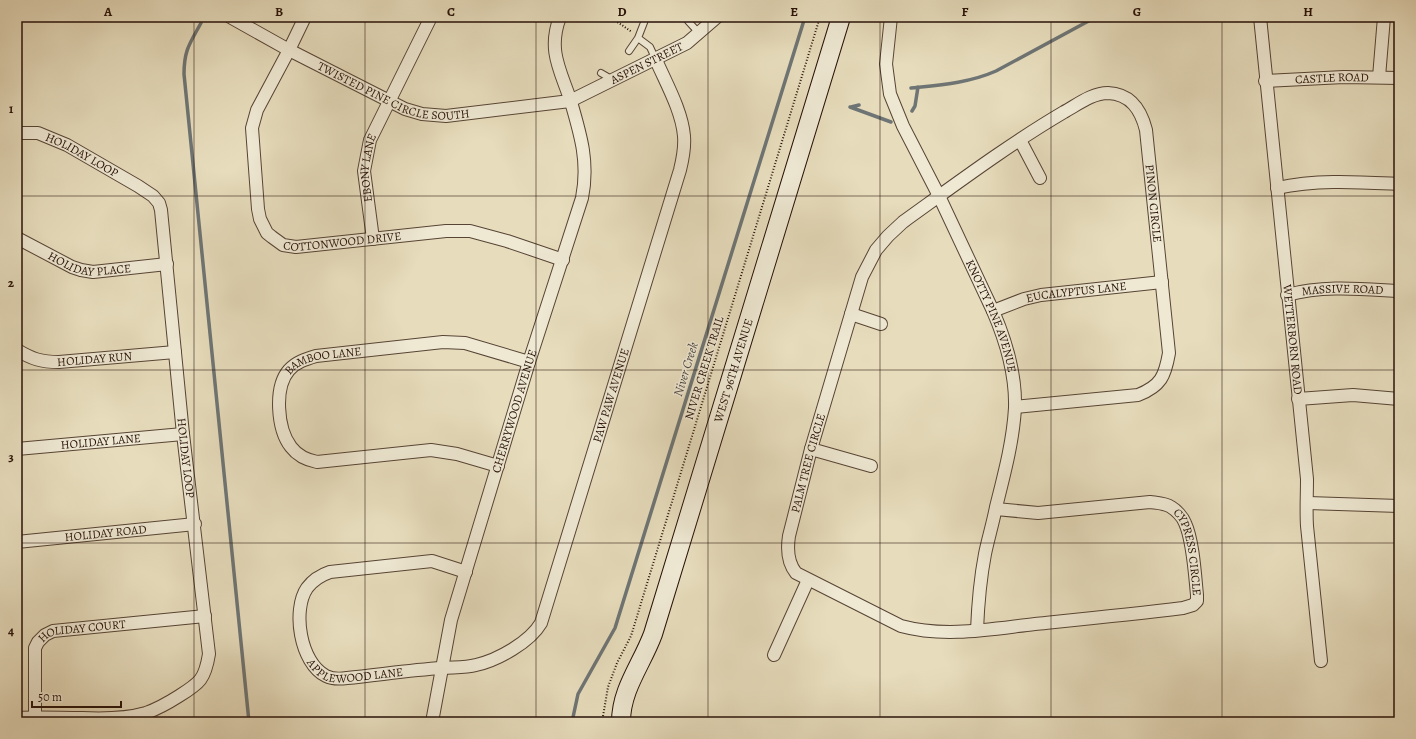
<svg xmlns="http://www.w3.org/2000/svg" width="1416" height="739" viewBox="0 0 1416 739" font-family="Alegreya,serif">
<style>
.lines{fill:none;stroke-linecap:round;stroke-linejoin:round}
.stream{stroke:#6e7575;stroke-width:3.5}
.lane-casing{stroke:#574435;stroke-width:8}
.street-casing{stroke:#574435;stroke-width:14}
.secondary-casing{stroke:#271108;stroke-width:20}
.path{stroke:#271108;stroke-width:2;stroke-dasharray:1 2;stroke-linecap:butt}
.lane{stroke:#efe9d4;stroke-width:6}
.street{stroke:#efe9d4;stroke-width:12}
.secondary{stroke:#efe9d4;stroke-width:18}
.grid{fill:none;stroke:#271108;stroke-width:1;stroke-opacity:0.55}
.labels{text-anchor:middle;stroke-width:3;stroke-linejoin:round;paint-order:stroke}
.street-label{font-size:12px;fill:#271108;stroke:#efe9d4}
.water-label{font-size:13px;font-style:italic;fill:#504b47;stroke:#efe9d4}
.neatline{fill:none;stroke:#271108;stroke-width:1.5}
.grid-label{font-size:13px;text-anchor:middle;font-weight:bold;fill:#271108}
</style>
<rect width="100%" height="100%" fill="#e7ddbd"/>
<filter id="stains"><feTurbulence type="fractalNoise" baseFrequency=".005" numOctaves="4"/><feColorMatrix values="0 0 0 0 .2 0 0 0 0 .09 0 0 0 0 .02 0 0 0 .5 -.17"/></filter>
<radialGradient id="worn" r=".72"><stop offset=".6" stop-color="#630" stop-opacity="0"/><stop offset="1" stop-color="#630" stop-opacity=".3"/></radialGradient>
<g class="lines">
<path class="stream" d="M 201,23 C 190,43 184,50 184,74 L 249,722
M 911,88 C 940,85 969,83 996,71 L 1096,17
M 850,107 L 891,122
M 851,107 L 859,105
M 912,111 L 915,106 L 918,87
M 572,722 L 578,694 L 615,628 L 805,17"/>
<g class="lane-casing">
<path id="lane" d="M 688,21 L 699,33
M 638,38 L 650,47 L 656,60
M 629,51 L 638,38 L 645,20
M 601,73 L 613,80"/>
</g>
<g class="street-casing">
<g id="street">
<path id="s1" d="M 230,17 L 289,50 L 405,109 L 422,114 L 446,116 L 570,101 L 687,43 L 717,17"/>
<path id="s2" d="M 305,17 L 289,50 L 257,110 L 252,128 L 258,209 L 260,219 L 267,233 L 272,237 L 283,245 L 296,247 L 446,231 L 470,231 L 507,241 L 563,260"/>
<path id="s3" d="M 891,17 L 886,64 L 890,94 L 903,126 L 939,196 L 993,311 C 1006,341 1016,375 1015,408 C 1013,442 1004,475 996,507 C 993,523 988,539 985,554 C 980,580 978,605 977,630"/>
<path id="s4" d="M 1260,17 L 1307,479 C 1307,495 1306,510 1307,526 L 1321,661"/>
<path d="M 1379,77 L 1384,17"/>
<path id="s5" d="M 1265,81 L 1344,77 L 1399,78"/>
<path id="s6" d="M 17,133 L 38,133 L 67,145 L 138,186 L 153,196 L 159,203 L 161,210 L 183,434 L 209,654 C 205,679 200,683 179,696 C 168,703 157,709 146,713 C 125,719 103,719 82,718 C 60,718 39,717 17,718"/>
<path d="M 1020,140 L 1040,178"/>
<path d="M 1277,188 C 1317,179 1359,182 1399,184"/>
<path id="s7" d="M 17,238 L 72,267 L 81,270 L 93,272 L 167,264"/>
<path id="s8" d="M 373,239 L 364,171 L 370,140 L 431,17"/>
<path id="s9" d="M 1287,295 C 1324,285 1361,289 1399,291"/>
<path id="s10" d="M 993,311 L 1024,299 L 1041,295 L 1162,282"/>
<path d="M 851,314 L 881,324"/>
<path id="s11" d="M 17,350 C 32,359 41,362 59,362 L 175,352"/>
<path d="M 1298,399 L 1353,395 L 1399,399"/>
<path id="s12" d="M 17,449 L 183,434"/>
<path d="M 811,449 L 871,466"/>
<path id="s13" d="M 498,466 L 457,454 L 431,450 L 317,462 C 307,460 297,455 291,447 C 277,429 274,387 289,370 C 296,362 306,359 316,356 L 443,342 L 465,343 L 529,362"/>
<path d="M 1308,503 L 1399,506"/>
<path id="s14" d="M 996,509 L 1038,513 L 1150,502 C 1157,503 1165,503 1171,507 C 1176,510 1183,517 1185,523 C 1193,540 1195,575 1197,595 L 1197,601 L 1193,605 L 1183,608 C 1134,614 1084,619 1035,624 C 991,629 945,638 901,626 L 796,573 C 787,562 787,549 789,536 L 811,449 L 862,277 L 876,250 L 888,236 L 903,222 C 956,184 1008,145 1064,112 C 1077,105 1092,93 1108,93 C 1131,94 1141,110 1146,130 L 1169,353 C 1165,376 1161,386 1138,395 L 1015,407"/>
<path id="s15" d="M 17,542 L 195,524"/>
<path id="s16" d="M 466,572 L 432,561 L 330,572 C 321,575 313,580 307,588 C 292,610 300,663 326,676 C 332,679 340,679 347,678 C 378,675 410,670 442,668 C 453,667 465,668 476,665 C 498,660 530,642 541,623 L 680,170 C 683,158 685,148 684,136 C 682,111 666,83 656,60"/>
<path d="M 774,655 L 808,580"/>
<path id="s17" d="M 35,717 L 35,648 L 38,642 L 45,635 L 53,631 L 205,616"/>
<path id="s18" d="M 432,722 L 451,620 L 529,362 L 582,198 C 589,163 581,136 571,102 C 561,71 547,51 560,17"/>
</g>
</g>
<g class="secondary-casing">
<g id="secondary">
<path id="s19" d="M 621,722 C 621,689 642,664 653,634 L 841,17"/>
</g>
</g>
<path class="path" d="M 610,17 L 632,32
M 602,722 L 608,687 L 617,663 L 631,636 L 820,17"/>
<use href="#lane" class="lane"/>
<use href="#street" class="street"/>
<use href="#secondary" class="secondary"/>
</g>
<path class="grid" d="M 194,17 L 194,722M 365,17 L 365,722M 536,17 L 536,722M 708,17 L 708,722M 880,17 L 880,722M 1051,17 L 1051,722M 1222,17 L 1222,722M 17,196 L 1399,196M 17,370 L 1399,370M 17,543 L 1399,543"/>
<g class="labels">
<g class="street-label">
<text dy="4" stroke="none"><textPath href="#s1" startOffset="450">ASPEN STREET</textPath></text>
<text dy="4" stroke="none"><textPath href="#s5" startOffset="67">CASTLE ROAD</textPath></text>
<text dy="4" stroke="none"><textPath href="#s1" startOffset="182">TWISTED PINE CIRCLE SOUTH</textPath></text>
<text dy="4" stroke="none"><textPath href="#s6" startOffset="70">HOLIDAY LOOP</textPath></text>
<text dy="4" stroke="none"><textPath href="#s8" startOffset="72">EBONY LANE</textPath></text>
<text dy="4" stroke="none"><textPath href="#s14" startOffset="1447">PINON CIRCLE</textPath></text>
<text dy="4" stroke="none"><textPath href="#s2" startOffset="310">COTTONWOOD DRIVE</textPath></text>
<text dy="4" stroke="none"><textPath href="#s7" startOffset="79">HOLIDAY PLACE</textPath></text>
<text dy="4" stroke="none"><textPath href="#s9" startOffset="56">MASSIVE ROAD</textPath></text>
<text dy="4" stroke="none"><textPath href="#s10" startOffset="86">EUCALYPTUS LANE</textPath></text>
<text dy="4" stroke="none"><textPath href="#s3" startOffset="322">KNOTTY PINE AVENUE</textPath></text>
<text dy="4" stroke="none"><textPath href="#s4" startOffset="324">WETTERBORN ROAD</textPath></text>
<text dy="4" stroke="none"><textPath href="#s11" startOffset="80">HOLIDAY RUN</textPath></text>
<text dy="4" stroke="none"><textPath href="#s13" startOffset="332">BAMBOO LANE</textPath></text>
<text transform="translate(704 368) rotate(-73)" y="4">NIVER CREEK TRAIL</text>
<text dy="4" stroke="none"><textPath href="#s19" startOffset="370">WEST 96TH AVENUE</textPath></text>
<text dy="4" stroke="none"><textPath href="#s16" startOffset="733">PAW PAW AVENUE</textPath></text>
<text dy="4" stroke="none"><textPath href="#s18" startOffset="322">CHERRYWOOD AVENUE</textPath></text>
<text dy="4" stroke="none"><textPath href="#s12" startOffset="84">HOLIDAY LANE</textPath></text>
<text dy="4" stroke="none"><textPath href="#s6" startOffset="418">HOLIDAY LOOP</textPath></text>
<text dy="4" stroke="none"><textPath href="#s14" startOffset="809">PALM TREE CIRCLE</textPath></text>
<text dy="4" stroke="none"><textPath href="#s15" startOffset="89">HOLIDAY ROAD</textPath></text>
<text dy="4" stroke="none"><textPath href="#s14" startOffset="227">CYPRESS CIRCLE</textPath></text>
<text dy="4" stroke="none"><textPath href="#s17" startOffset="123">HOLIDAY COURT</textPath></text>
<text dy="4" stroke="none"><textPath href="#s16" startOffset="292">APPLEWOOD LANE</textPath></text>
</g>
<g class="water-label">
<text transform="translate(685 369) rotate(-73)" y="5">Niver Creek</text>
</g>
</g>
<rect width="1416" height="739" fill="none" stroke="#e7ddbd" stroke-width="44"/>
<path d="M32 701v6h89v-6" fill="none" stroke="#271108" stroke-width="2"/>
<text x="38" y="701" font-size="12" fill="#271108" stroke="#efe9d4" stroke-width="3" paint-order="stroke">50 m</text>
<rect x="22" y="22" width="1372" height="695" class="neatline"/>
<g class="grid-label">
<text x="108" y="16">A</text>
<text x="279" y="16">B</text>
<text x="451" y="16">C</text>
<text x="622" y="16">D</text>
<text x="794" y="16">E</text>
<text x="965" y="16">F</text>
<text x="1137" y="16">G</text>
<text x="1308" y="16">H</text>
<text x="11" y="113">1</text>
<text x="11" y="287">2</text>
<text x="11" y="461">3</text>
<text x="11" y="635">4</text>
</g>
<rect width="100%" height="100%" filter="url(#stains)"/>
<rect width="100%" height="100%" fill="url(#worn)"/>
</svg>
